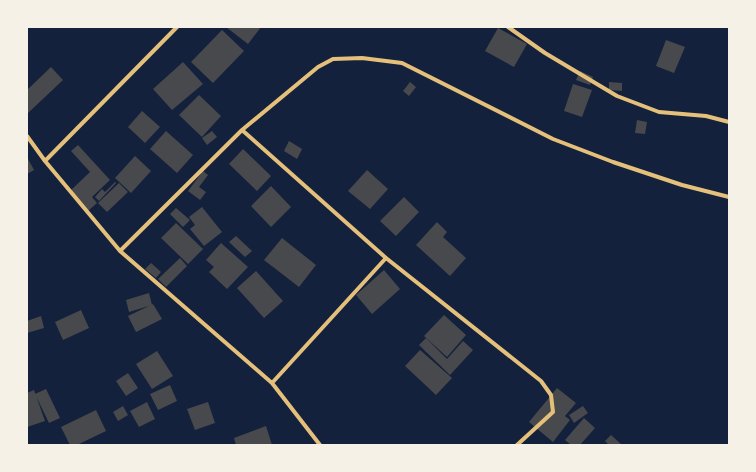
<svg xmlns="http://www.w3.org/2000/svg" width="756" height="472" viewBox="0 0 756 472" font-family="Mulish,sans-serif">
<style>
.building{fill:#48494c}
.lines{fill:none;stroke-linecap:round;stroke-linejoin:round}
.minor{stroke:#e5c07b;stroke-width:4}
</style>
<rect width="100%" height="100%" fill="#14213d"/>
<path class="building" d="M 226,27 L 261,27 L 248,44 Z
M 498,28 L 527,44 L 514,67 L 485,51 Z
M 222,30 L 244,51 L 213,83 L 191,62 Z
M 666,40 L 685,47 L 674,73 L 656,66 Z
M 183,62 L 203,84 L 172,110 L 153,89 Z
M 51,67 L 63,80 L 27,114 L 27,90 Z
M 580,71 L 593,77 L 590,85 L 576,80 Z
M 410,82 L 416,87 L 409,96 L 403,91 Z
M 609,82 L 622,83 L 622,91 L 609,90 Z
M 573,84 L 592,90 L 582,117 L 564,111 Z
M 199,95 L 221,116 L 202,137 L 179,115 Z
M 142,111 L 160,127 L 145,143 L 128,127 Z
M 637,120 L 647,122 L 645,134 L 635,133 Z
M 166,131 L 193,155 L 177,173 L 150,149 Z
M 212,131 L 217,137 L 207,145 L 202,138 Z
M 289,141 L 302,149 L 297,159 L 284,151 Z
M 78,145 L 110,180 L 92,197 L 97,203 L 88,211 L 70,191 L 90,172 L 71,151 Z
M 243,149 L 271,176 L 257,191 L 229,164 Z
M 135,156 L 151,171 L 131,193 L 115,178 Z
M 27,157 L 34,170 L 27,174 Z
M 367,170 L 388,189 L 370,209 L 348,191 Z
M 203,171 L 208,175 L 199,187 L 206,192 L 200,200 L 188,191 Z
M 115,182 L 116,183 L 99,201 L 95,197 L 102,189 L 105,192 Z
M 119,183 L 128,192 L 107,212 L 98,203 Z
M 271,186 L 291,207 L 271,227 L 251,206 Z
M 404,197 L 419,212 L 396,236 L 380,221 Z
M 202,207 L 222,232 L 204,246 L 190,229 L 195,225 L 189,217 Z
M 176,208 L 190,220 L 183,227 L 170,214 Z
M 437,222 L 447,232 L 443,237 L 466,258 L 450,276 L 416,245 Z
M 176,223 L 203,249 L 188,264 L 161,238 Z
M 236,236 L 252,251 L 245,257 L 229,242 Z
M 282,238 L 316,265 L 299,287 L 264,260 Z
M 221,243 L 248,267 L 227,289 L 209,272 L 214,267 L 206,260 Z
M 180,258 L 187,266 L 166,287 L 158,279 Z
M 151,263 L 161,272 L 156,278 L 145,269 Z
M 384,270 L 400,289 L 372,314 L 356,295 Z
M 256,271 L 283,301 L 264,318 L 237,288 Z
M 149,293 L 152,305 L 129,312 L 126,300 Z
M 153,304 L 162,319 L 136,332 L 128,316 Z
M 81,310 L 89,328 L 63,340 L 55,322 Z
M 444,315 L 466,335 L 447,357 L 424,336 Z
M 41,316 L 44,328 L 27,333 L 27,321 Z
M 426,338 L 447,359 L 463,341 L 473,350 L 450,375 L 419,345 Z
M 420,350 L 452,378 L 436,395 L 405,366 Z
M 157,351 L 173,376 L 152,389 L 136,364 Z
M 128,373 L 138,388 L 126,396 L 116,381 Z
M 170,385 L 177,401 L 158,410 L 150,394 Z
M 557,388 L 576,403 L 565,416 L 570,420 L 553,442 L 529,422 Z
M 46,389 L 60,418 L 49,423 L 35,394 Z
M 34,390 L 45,421 L 27,427 L 27,393 Z
M 147,402 L 155,419 L 139,427 L 130,411 Z
M 208,402 L 215,423 L 195,430 L 187,409 Z
M 123,406 L 128,415 L 118,421 L 113,412 Z
M 583,406 L 588,413 L 574,423 L 569,415 Z
M 96,410 L 106,431 L 77,445 L 70,445 L 61,427 Z
M 584,418 L 595,428 L 580,445 L 571,445 L 565,440 Z
M 266,426 L 272,445 L 236,445 L 234,438 Z
M 611,435 L 622,445 L 609,445 L 605,441 Z"/>
<g class="lines">
<path class="minor" d="M 508,27 L 545,53 L 617,96 L 659,112 L 706,116 L 729,122
M 242,130 L 386,258 L 541,381 L 551,395 L 553,412 L 517,445
M 27,136 L 45,161 L 120,251 L 272,383 L 320,445
M 45,161 L 177,27
M 120,251 L 242,130 L 318,67 L 333,59 L 362,58 L 402,63 L 553,139 L 613,162 L 682,185 L 729,197
M 272,383 L 386,258"/>
</g>
<rect width="756" height="472" fill="none" stroke="#f6f1e7" stroke-width="56"/>
</svg>
